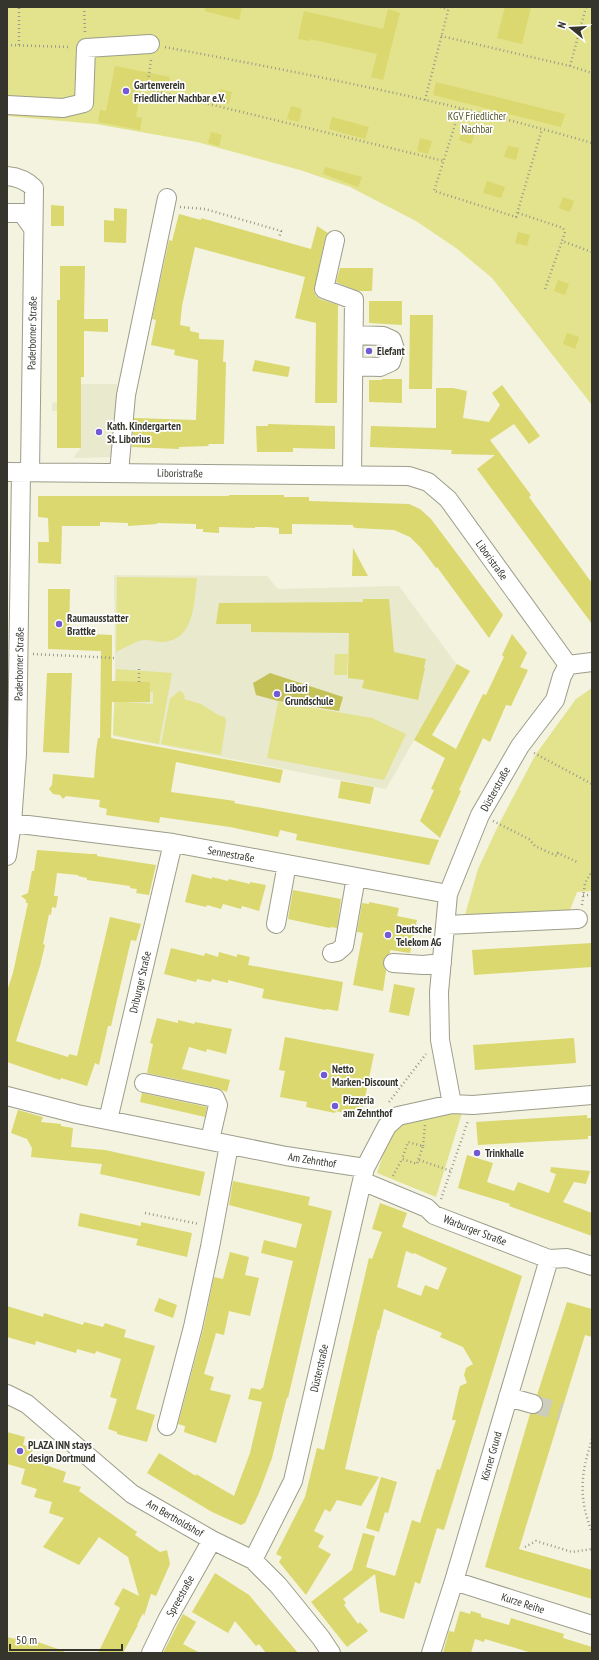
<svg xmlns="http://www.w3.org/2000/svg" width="599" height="1660" viewBox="0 0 599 1660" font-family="'PT Sans Narrow',sans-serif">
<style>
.built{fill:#e9e9cd}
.green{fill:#e3e28d;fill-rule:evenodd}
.forest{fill:#c4c257}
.building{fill:#dad86e;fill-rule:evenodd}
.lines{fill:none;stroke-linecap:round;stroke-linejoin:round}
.minor-tunnel{stroke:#cdcdbc;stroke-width:18;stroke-dasharray:18 9;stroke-linecap:butt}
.minor-casing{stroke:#9c9d8a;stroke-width:20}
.path{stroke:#9a9a8c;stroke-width:2.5;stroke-dasharray:1 3;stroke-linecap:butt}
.minor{stroke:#fff;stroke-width:18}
.poi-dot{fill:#725ad5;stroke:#fff;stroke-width:1.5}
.labels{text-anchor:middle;stroke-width:3.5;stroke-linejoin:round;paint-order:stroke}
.poi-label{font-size:11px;font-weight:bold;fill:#35352e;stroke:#fff;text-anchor:start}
.park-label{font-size:11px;fill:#545428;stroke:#fff}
.street-label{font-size:11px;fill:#35352e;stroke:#fff}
</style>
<rect width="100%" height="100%" fill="#f3f3df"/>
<path class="built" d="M 57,384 L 117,384 L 115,457 L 73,458 L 81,448 L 81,416 L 57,416 L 57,411 L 52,411 L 52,403 L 57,402 Z
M 114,575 L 267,576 L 278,589 L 399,586 L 457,665 L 386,789 L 113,736 L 115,666 Z"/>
<path class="green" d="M 7,7 L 592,7 L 592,405 L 492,278 L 456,248 L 416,221 L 350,187 L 300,170 L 197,142 L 96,124 L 7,116 Z
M 117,577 L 197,578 C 194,601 195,640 163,642 C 155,642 147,638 139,641 C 131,644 124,648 116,652 Z
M 335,654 L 348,654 L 347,675 L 334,675 Z
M 116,669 L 172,673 L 159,744 L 113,735 ZM 126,682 L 150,683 L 150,692 L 153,692 L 153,704 L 125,702 Z
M 592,688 L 592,891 L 577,892 L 570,910 L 468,917 L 465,915 L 478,869 L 499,824 L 536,754 L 576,699 Z
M 179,691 L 182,692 L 185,696 L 184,699 L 201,704 L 218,715 L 225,717 L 226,722 L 221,755 L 161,744 L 170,699 Z
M 278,702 L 372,718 L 406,734 L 384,780 L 267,758 Z
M 463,1110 L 436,1197 L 377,1173 L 389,1136 L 406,1121 Z"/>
<path class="forest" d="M 270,673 L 343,697 L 339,711 L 278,701 L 256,695 L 253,683 Z"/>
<path class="building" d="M 205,7 L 242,7 L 239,20 L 205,11 Z
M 505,7 L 531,7 L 522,44 L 497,38 Z
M 388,9 L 400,13 L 383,80 L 371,77 L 377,54 L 310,39 L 310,41 L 298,39 L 304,11 L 383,29 Z
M 115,66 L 170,77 L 168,88 L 142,83 L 136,117 L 142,118 L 140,130 L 98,122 L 100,110 L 106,111 Z
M 436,82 L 565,114 L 561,127 L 433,95 Z
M 220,89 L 232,92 L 229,104 L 217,101 Z
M 291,106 L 302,109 L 299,122 L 287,119 Z
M 332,117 L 369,127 L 365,139 L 329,129 Z
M 463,127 L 476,131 L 471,144 L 459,140 Z
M 211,132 L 222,135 L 219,146 L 208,143 Z
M 420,138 L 432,141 L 428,154 L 417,151 Z
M 508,146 L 519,148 L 516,160 L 504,157 Z
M 325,167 L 362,177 L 358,187 L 323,174 Z
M 487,181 L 505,187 L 501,198 L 483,193 Z
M 563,197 L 574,201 L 570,212 L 559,208 Z
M 51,205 L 64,206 L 64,226 L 51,226 Z
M 114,208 L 127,209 L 126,243 L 104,242 L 104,220 L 114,221 Z
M 179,214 L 201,220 L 201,218 L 311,249 L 317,226 L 328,233 L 325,238 L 314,291 L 316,296 L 320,299 L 338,305 L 337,403 L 315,403 L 316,323 L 295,318 L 305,277 L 195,247 L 182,306 L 180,325 L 190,327 L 190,331 L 199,333 L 199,339 L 224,340 L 223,362 L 226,362 L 224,444 L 209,444 L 208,446 L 179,447 L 179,449 L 132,447 L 134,418 L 196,420 L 198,360 L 174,355 L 175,350 L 151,345 L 156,320 L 152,319 L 169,240 L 172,241 Z
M 518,232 L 530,235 L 527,246 L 515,243 Z
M 60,266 L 85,266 L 84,319 L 108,319 L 108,332 L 84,331 L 84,377 L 81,377 L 81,448 L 57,448 L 57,300 L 60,300 Z
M 340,268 L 373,268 L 372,291 L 358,291 L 336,282 Z
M 558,280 L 569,284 L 565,295 L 554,291 Z
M 369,301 L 402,301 L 402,325 L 369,323 Z
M 410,315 L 433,315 L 432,389 L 409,389 Z
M 567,333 L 579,337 L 575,349 L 563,344 Z
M 255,360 L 290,367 L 288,377 L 252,371 Z
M 382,379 L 402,379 L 402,403 L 369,402 L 369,380 L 382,380 Z
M 502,385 L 540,436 L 529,444 L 514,424 L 490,440 L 531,495 L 529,497 L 592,583 L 592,624 L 477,469 L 495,455 L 451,454 L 452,450 L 370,447 L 371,426 L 436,428 L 436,388 L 453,388 L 467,391 L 463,418 L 489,422 L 500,405 L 492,393 Z
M 268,424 L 335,426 L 335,449 L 293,448 L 293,452 L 257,452 L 256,426 L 268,426 Z
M 229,495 L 284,495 L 284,497 L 309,497 L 309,501 L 409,504 L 420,509 L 431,519 L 503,615 L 489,638 L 437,567 L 436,568 L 421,548 L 410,537 L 394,530 L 356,528 L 353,527 L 353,525 L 292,524 L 292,534 L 279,534 L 279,528 L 267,527 L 255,527 L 255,528 L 219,527 L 219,533 L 203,532 L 203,529 L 196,529 L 196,524 L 157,523 L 157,524 L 128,526 L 128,523 L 100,522 L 100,526 L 62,526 L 61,564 L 38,563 L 38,542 L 49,542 L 48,518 L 38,517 L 38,496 L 229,496 Z
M 353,548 L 368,576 L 352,576 Z
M 48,589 L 70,589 L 69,633 L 112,635 L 112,681 L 150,682 L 150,702 L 112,702 L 111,738 L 283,770 L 280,783 L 176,762 L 171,792 L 235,801 L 234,803 L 439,840 L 429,865 L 296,840 L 297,834 L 280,830 L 278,837 L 230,827 L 160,817 L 159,823 L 106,815 L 107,809 L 99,807 L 100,800 L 66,796 L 63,799 L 60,795 L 53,794 L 49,789 L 52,785 L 53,774 L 94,778 L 96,751 L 98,738 L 100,738 L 101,651 L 48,649 Z
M 363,599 L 389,599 L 394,652 L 426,659 L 424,668 L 425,668 L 418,700 L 362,688 L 364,680 L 348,678 L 349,633 L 251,632 L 251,624 L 216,624 L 219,603 L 363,602 Z
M 512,634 L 527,653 L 520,667 L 528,670 L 511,706 L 506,705 L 490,742 L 483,738 L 459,790 L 461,791 L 440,838 L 420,821 L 434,790 L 431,789 L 445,758 L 414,740 L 457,664 L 470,671 L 432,735 L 456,749 L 483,694 L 486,695 L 504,657 L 502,655 Z
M 47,673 L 72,673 L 69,753 L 43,752 Z
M 341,781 L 374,787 L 370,804 L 338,798 Z
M 37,850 L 91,854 L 97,854 L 97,856 L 156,865 L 149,895 L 136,893 L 137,889 L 130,888 L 130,886 L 87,880 L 87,878 L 78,876 L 78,875 L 57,873 L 54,896 L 58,896 L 56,908 L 52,907 L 51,915 L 49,914 L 43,944 L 45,945 L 40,966 L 16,1041 L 68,1057 L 69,1054 L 77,1056 L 110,917 L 141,924 L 136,941 L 131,940 L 111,1026 L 108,1026 L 99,1065 L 95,1063 L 87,1086 L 61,1078 L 60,1080 L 7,1062 L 7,991 L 13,973 L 28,903 L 26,903 L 26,900 L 21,896 L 28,893 L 32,871 L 34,871 Z
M 192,874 L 212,879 L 212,877 L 228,881 L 229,879 L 250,884 L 250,882 L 266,885 L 259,911 L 242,906 L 241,909 L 223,904 L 221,909 L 207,905 L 206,907 L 185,902 Z
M 293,890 L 341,899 L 337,928 L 330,927 L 330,928 L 288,919 Z
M 369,902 L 399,908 L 397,916 L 417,920 L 410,953 L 390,950 L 390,953 L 384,958 L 383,963 L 386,971 L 383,991 L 353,985 L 363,933 L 357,932 L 362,903 L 369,904 Z
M 592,943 L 592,967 L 474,975 L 472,950 Z
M 171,948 L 204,956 L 205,953 L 218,957 L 219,952 L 237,957 L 237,954 L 250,957 L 248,965 L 343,982 L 338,1011 L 326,1009 L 326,1010 L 262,998 L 264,989 L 228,980 L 228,983 L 212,979 L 211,982 L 197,979 L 196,982 L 164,974 Z
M 394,984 L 415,988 L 409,1016 L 389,1012 Z
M 157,1018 L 178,1023 L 178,1020 L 194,1024 L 195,1022 L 232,1029 L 226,1054 L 207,1049 L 206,1052 L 189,1047 L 182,1069 L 230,1080 L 227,1092 L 217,1088 L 147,1073 L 153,1044 L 150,1043 Z
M 285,1037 L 374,1054 L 363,1107 L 360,1106 L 348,1114 L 336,1111 L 335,1113 L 306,1107 L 307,1102 L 280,1097 L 285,1071 L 279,1070 Z
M 574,1038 L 576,1063 L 475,1070 L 473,1045 Z
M 142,1093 L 207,1107 L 205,1117 L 140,1102 Z
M 18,1110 L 43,1117 L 41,1122 L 61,1124 L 61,1126 L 73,1128 L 71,1147 L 105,1150 L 205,1172 L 200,1196 L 100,1174 L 102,1164 L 31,1157 L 32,1148 L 27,1139 L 11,1133 Z
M 587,1115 L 587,1118 L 592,1118 L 592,1136 L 588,1136 L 588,1139 L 478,1145 L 476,1122 Z
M 467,1155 L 493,1163 L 487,1182 L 514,1191 L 518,1182 L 549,1193 L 556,1174 L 550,1172 L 551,1167 L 590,1171 L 586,1184 L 574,1182 L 563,1202 L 592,1213 L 592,1236 L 509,1206 L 510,1204 L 458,1188 Z
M 233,1181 L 310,1197 L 308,1205 L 332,1211 L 288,1398 L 287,1397 L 272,1458 L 259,1493 L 245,1523 L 241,1525 L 212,1512 L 147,1473 L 159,1453 L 196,1476 L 196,1474 L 234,1496 L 250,1453 L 262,1402 L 248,1399 L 251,1388 L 261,1390 L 261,1388 L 263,1388 L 293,1261 L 261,1253 L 264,1240 L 296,1248 L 302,1224 L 229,1205 Z
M 380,1203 L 407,1213 L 402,1227 L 522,1276 L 444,1530 L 437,1528 L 420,1584 L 415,1582 L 404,1619 L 380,1612 L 375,1574 L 343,1599 L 346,1603 L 344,1605 L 358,1624 L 360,1622 L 368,1631 L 347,1647 L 311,1602 L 352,1570 L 363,1533 L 375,1536 L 366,1567 L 395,1576 L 412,1520 L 420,1523 L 437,1469 L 440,1470 L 456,1420 L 452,1420 L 458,1393 L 460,1386 L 467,1383 L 464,1375 L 466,1368 L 473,1364 L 463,1347 L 440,1337 L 442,1333 L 384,1309 L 379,1330 L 378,1329 L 345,1469 L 379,1477 L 361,1506 L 337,1500 L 330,1512 L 325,1509 L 314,1531 L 324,1536 L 318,1547 L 331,1554 L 306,1595 L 279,1562 L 282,1557 L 276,1554 L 305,1497 L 317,1448 L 324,1450 L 369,1258 L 372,1259 L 382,1232 L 372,1229 ZM 406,1251 L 413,1254 L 414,1253 L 447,1268 L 438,1290 L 425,1285 L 421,1296 L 397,1287 Z
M 80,1213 L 141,1226 L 141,1222 L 192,1233 L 187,1257 L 136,1245 L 138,1239 L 78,1226 Z
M 230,1252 L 249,1257 L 245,1275 L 259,1278 L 250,1316 L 229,1311 L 224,1335 L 216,1333 L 204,1374 L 214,1377 L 210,1390 L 231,1395 L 216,1443 L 184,1432 L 185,1426 L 178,1424 L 203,1330 L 214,1277 L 223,1279 Z
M 159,1298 L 177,1305 L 173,1318 L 154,1311 Z
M 567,1302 L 592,1309 L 592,1337 L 585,1335 L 519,1549 L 592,1570 L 592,1599 L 485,1567 L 530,1414 L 536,1414 L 540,1412 L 543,1407 L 543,1401 L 537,1395 Z
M 7,1306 L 43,1317 L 44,1313 L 83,1325 L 84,1322 L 103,1327 L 105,1323 L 126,1330 L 124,1337 L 155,1346 L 136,1409 L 155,1415 L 147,1442 L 117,1434 L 117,1432 L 108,1429 L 117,1399 L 110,1397 L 121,1359 L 96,1351 L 95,1354 L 77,1349 L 76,1353 L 36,1341 L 35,1345 L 7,1337 Z
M 7,1432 L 25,1437 L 23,1445 L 33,1448 L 32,1454 L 50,1459 L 48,1466 L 66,1472 L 63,1482 L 81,1487 L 79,1491 L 137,1532 L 135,1535 L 160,1552 L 167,1550 L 170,1564 L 156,1596 L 151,1594 L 144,1616 L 143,1613 L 137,1625 L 138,1625 L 123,1653 L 98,1653 L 120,1608 L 114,1604 L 123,1588 L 139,1596 L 128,1557 L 99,1537 L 79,1565 L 43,1547 L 64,1518 L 49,1513 L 52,1502 L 34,1497 L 37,1489 L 21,1484 L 25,1469 L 7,1464 Z
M 381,1477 L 397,1482 L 388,1513 L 385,1512 L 379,1532 L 366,1528 Z
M 215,1573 L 249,1595 L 298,1653 L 266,1653 L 259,1644 L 256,1646 L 235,1621 L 228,1633 L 192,1612 Z
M 460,1611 L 470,1614 L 471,1611 L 481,1614 L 481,1617 L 509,1625 L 511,1618 L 564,1634 L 563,1638 L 592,1647 L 592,1653 L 532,1653 L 485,1639 L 484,1642 L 475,1639 L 471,1653 L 443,1653 L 449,1631 L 454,1632 Z
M 183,1614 L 196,1622 L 183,1644 L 200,1653 L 163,1653 Z
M 17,1635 L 64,1651 L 64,1653 L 7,1653 L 7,1637 L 15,1639 Z"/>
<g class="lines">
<path class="minor-tunnel" d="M 533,1404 L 561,1412
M 54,1653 L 55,1651"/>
<g class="minor-casing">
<path id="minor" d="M 7,105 L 63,108 L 84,103 L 86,48 L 150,44
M 7,176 C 18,177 26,180 34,188 L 30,472
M 7,213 L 22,213 L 32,227
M 335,240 L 324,289 L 354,300 L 352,475
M 354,366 L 380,367 L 391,362 L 395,349 L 392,340 L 383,336 L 354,335
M 7,472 L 409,476 L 428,482 L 448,499 L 568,665
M 119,472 L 126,395 L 167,198
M 568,665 L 592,662
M 12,823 L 173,843 L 448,894
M 7,856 L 12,823 L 17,754 L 21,472
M 276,924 L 287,864
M 446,925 L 578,919
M 332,953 L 337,952 L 344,946 L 356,877
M 393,963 L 423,965 L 442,963
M 144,1083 L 215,1098 L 218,1105 L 210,1140
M 7,1096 L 77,1114 L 286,1156 L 365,1168
M 452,1104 L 440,1040 L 439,992 L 448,894 L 480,815 L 520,746 L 555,700 L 562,676 L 568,665
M 108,1120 L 173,843
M 362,1181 L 427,1208 L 434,1215 L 549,1259 L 567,1258 L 592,1266
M 7,1394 L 27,1404 L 132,1494 L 212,1540 L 253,1560 L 278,1585 L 321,1638 L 331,1653
M 508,1397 L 533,1404
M 167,1426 L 193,1327 L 210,1247 L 229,1145
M 253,1560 L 293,1481 L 365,1168 L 387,1126 L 398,1116 L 452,1104 L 473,1105 L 592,1095
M 454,1581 L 592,1625
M 151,1653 L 167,1620 L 212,1540
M 431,1653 L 454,1581 L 549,1259"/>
</g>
<path class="path" d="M 84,7 L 85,32
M 440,7 L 448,9
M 441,36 L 570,66 L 592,73
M 7,45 L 70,47
M 19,45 L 19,7
M 165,47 C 308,74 452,102 592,143
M 151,60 L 147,89 L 444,161
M 570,66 L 586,7
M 425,100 L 449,7
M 460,109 L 434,191 L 516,217 L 542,129
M 180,207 L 205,209 L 281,231 L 279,238
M 518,213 L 563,228 L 565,232 L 562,241 L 592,252
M 545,289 L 562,241
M 33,654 L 115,658
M 139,682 L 139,669
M 534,753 L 592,784
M 493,821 L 529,839 L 535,846 L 557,856 L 558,853 L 577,862
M 583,895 L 592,895
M 582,905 L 585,883 L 592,871
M 389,1102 L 426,1054
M 423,1146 L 425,1125
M 419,1160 L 451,1171
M 393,1176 L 402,1159 L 417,1164 L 423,1146 L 408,1142 L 402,1159
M 441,1199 L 468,1121
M 145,1213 L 199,1224
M 592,1439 C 581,1473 578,1497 592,1532
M 525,1547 L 536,1541 L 572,1552 L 592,1549"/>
<use href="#minor" class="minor"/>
</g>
<g class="poi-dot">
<circle cx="126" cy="91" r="4"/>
<circle cx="369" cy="351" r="4"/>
<circle cx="99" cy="432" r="4"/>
<circle cx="59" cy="624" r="4"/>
<circle cx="277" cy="694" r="4"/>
<circle cx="388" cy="935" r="4"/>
<circle cx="324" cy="1075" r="4"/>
<circle cx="335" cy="1106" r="4"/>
<circle cx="477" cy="1153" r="4"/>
<circle cx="20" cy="1451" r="4"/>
</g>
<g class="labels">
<g class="poi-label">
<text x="134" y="89">Gartenverein<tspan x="134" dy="13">Friedlicher Nachbar e.V.</tspan></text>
<text x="377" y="355">Elefant</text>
<text x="107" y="430">Kath. Kindergarten<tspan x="107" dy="13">St. Liborius</tspan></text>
<text x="67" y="622">Raumausstatter<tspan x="67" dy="13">Brattke</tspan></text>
<text x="285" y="692">Libori<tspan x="285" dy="13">Grundschule</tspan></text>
<text x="396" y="933">Deutsche<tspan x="396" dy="13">Telekom AG</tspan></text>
<text x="332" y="1073">Netto<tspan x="332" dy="13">Marken-Discount</tspan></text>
<text x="343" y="1104">Pizzeria<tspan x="343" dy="13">am Zehnthof</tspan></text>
<text x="485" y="1157">Trinkhalle</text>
<text x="28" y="1449">PLAZA INN stays<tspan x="28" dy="13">design Dortmund</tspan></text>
</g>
<g class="park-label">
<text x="477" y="120">KGV Friedlicher<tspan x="477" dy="13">Nachbar</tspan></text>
</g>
<g class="street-label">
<text transform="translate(32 333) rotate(-89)" y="4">Paderborner Straße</text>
<text transform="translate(180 473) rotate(1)" y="4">Liboristraße</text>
<text transform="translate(492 560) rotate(54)" y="4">Liboristraße</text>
<text transform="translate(19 664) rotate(-89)" y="4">Paderborner Straße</text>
<text transform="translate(495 789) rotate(-61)" y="4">Düsterstraße</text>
<text transform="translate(231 854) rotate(10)" y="4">Sennestraße</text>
<text transform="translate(140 982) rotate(-77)" y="4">Driburger Straße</text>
<text transform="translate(312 1160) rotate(9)" y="4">Am Zehnthof</text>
<text transform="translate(475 1230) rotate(21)" y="4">Warburger Straße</text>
<text transform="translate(319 1368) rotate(-77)" y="4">Düsterstraße</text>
<text transform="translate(491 1456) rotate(-74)" y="4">Körner Grund</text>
<text transform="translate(175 1518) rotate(30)" y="4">Am Bertholdshof</text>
<text transform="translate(180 1596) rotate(-61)" y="4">Spreestraße</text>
<text transform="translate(523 1603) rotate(18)" y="4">Kurze Reihe</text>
</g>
</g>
<rect width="599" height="1660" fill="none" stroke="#35352e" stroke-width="16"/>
<g transform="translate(571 28) rotate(288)" stroke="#ffffff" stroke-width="3" paint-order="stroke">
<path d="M0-3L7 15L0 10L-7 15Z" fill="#35352e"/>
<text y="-6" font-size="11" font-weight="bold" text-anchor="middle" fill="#35352e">N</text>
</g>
<path d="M10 1644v6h112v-6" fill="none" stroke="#35352e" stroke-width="2"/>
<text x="16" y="1644" font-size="12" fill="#35352e" stroke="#ffffff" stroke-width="3" paint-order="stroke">50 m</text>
</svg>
